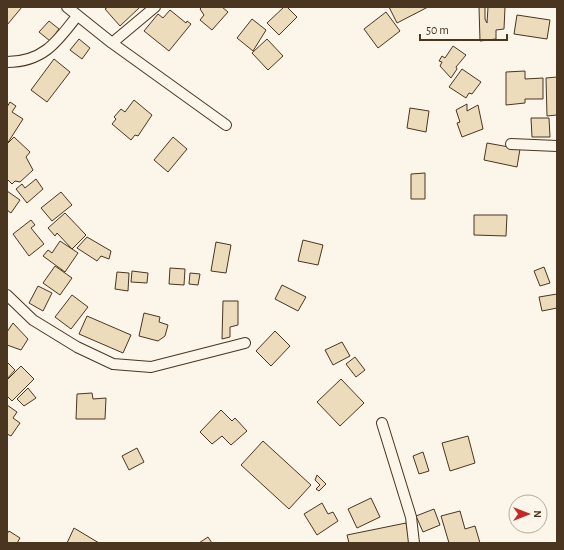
<svg xmlns="http://www.w3.org/2000/svg" width="564" height="550" viewBox="0 0 564 550" font-family="'Alegreya Sans',sans-serif">
<style>
.building{fill:#ecdcbc;stroke:#4a3520}
.lines{fill:none;stroke-linecap:round;stroke-linejoin:round}
.minor-casing{stroke:#4a3520;stroke-width:12}
.minor{stroke:#fbf6e9;stroke-width:10}
</style>
<rect width="100%" height="100%" fill="#fbf6e9"/>
<path class="building" d="M 7,7 L 22,7 L 7,25 Z
M 108,7 L 140,7 L 120,26 L 105,9 Z
M 202,7 L 222,7 L 228,12 L 212,30 L 200,20 L 204,15 L 200,9 Z
M 284,7 L 287,7 L 297,17 L 279,35 L 267,23 Z
M 389,7 L 428,7 L 397,23 Z
M 479,7 L 485,7 L 485,19 L 487,23 L 488,7 L 505,7 L 504,29 L 496,30 L 496,39 L 480,41 Z
M 170,10 L 186,23 L 187,21 L 191,24 L 169,51 L 144,31 L 158,14 L 163,18 Z
M 386,12 L 400,31 L 378,48 L 364,29 Z
M 517,15 L 550,20 L 547,39 L 514,34 Z
M 252,19 L 266,30 L 253,51 L 237,38 Z
M 49,21 L 59,29 L 50,41 L 39,32 Z
M 79,39 L 90,48 L 82,59 L 70,50 Z
M 267,39 L 283,56 L 268,70 L 252,53 Z
M 453,46 L 466,55 L 456,67 L 457,69 L 451,78 L 440,66 L 442,62 L 439,61 L 442,56 L 445,58 Z
M 54,59 L 70,72 L 47,102 L 31,90 Z
M 462,69 L 481,82 L 472,94 L 469,93 L 466,98 L 449,87 Z
M 525,71 L 525,79 L 543,78 L 543,99 L 525,99 L 525,103 L 506,105 L 506,72 Z
M 557,77 L 557,115 L 547,116 L 546,78 Z
M 134,100 L 152,115 L 138,136 L 135,135 L 131,140 L 112,124 L 116,119 L 114,117 L 121,109 L 125,112 Z
M 10,102 L 16,106 L 12,112 L 23,119 L 7,144 L 7,107 Z
M 467,104 L 467,111 L 478,105 L 483,129 L 462,137 L 457,123 L 460,122 L 456,110 Z
M 410,108 L 429,111 L 426,132 L 407,128 Z
M 531,118 L 549,118 L 550,137 L 532,137 Z
M 14,137 L 30,152 L 26,157 L 33,170 L 20,182 L 15,181 L 12,184 L 7,179 L 7,144 Z
M 173,137 L 187,149 L 168,172 L 154,160 Z
M 487,143 L 520,149 L 517,167 L 484,160 Z
M 425,173 L 425,199 L 411,199 L 411,174 Z
M 36,179 L 43,189 L 27,203 L 16,189 L 22,184 L 25,188 Z
M 7,191 L 20,200 L 11,213 L 7,210 Z
M 61,192 L 72,205 L 52,221 L 41,208 Z
M 65,213 L 86,235 L 72,249 L 57,233 L 55,236 L 48,228 Z
M 474,215 L 507,215 L 506,236 L 474,235 Z
M 31,220 L 35,225 L 31,228 L 44,244 L 29,256 L 13,234 Z
M 87,237 L 111,251 L 109,259 L 101,256 L 97,261 L 77,248 Z
M 303,240 L 323,245 L 318,265 L 298,261 Z
M 60,241 L 78,253 L 65,272 L 43,256 L 48,250 L 52,253 Z
M 216,242 L 231,245 L 226,273 L 211,271 Z
M 55,266 L 72,278 L 60,295 L 43,283 Z
M 544,267 L 550,283 L 540,286 L 534,271 Z
M 170,268 L 185,269 L 184,285 L 169,284 Z
M 132,271 L 148,273 L 147,283 L 131,282 Z
M 117,272 L 129,273 L 128,291 L 115,289 Z
M 190,273 L 200,274 L 198,285 L 189,284 Z
M 282,285 L 306,297 L 298,311 L 275,299 Z
M 38,286 L 52,293 L 43,311 L 29,303 Z
M 557,294 L 557,308 L 542,311 L 539,297 Z
M 72,295 L 88,307 L 71,329 L 55,317 Z
M 223,301 L 238,301 L 238,325 L 230,327 L 230,337 L 222,339 Z
M 144,313 L 160,317 L 159,322 L 168,325 L 165,336 L 158,341 L 139,336 Z
M 87,316 L 131,335 L 123,353 L 79,334 Z
M 13,323 L 28,339 L 21,350 L 7,345 L 7,332 Z
M 275,331 L 290,346 L 271,366 L 256,351 Z
M 342,342 L 350,356 L 333,365 L 325,350 Z
M 355,357 L 365,370 L 356,377 L 346,364 Z
M 7,362 L 15,370 L 7,379 Z
M 21,366 L 34,379 L 12,401 L 7,396 L 7,380 Z
M 341,379 L 364,403 L 340,426 L 317,402 Z
M 28,388 L 36,398 L 24,406 L 17,399 Z
M 92,393 L 93,399 L 106,398 L 105,419 L 76,419 L 77,394 Z
M 7,405 L 17,412 L 13,418 L 20,423 L 11,436 L 7,434 Z
M 221,410 L 232,421 L 235,418 L 247,431 L 231,445 L 222,436 L 212,444 L 200,432 Z
M 468,436 L 475,463 L 450,471 L 442,443 Z
M 263,441 L 311,485 L 289,509 L 241,465 Z
M 137,448 L 144,462 L 129,470 L 122,456 Z
M 423,452 L 429,471 L 419,474 L 413,456 Z
M 317,475 L 326,484 L 319,491 L 316,489 L 320,485 L 315,480 Z
M 371,498 L 380,517 L 357,528 L 348,509 Z
M 322,503 L 328,514 L 333,512 L 338,521 L 317,535 L 304,514 Z
M 434,509 L 440,525 L 423,532 L 416,516 Z
M 460,511 L 465,529 L 475,526 L 480,543 L 449,543 L 441,516 Z
M 406,523 L 410,543 L 349,543 L 347,535 Z
M 74,528 L 99,543 L 67,543 Z
M 9,531 L 20,538 L 17,543 L 7,543 L 7,534 Z
M 208,537 L 212,543 L 199,543 Z"/>
<g class="lines">
<g class="minor-casing">
<path id="minor" d="M 67,7 L 112,43 L 226,125
M 112,43 L 155,7
M 7,62 C 43,62 57,42 77,16
M 511,144 L 557,146
M 7,295 L 33,320 L 77,347 L 113,364 L 151,367 L 245,343
M 382,423 L 411,517 L 414,543"/>
</g>
<use href="#minor" class="minor"/>
</g>
<rect width="564" height="550" fill="none" stroke="#4a3520" stroke-width="16"/>
<g transform="translate(528 514) rotate(90)"><circle r="19" fill="#fbf6e9" stroke="#b4a999"/>
<path d="M0-3L7 15L0 10L-7 15Z" fill="#c62828"/>
<text y="-6" font-size="11" font-weight="bold" text-anchor="middle" fill="#4a3520">N</text>
</g>
<path d="M420 34v6h87v-6" fill="none" stroke="#4a3520" stroke-width="2"/>
<text x="426" y="34" font-size="12" fill="#4a3520" stroke="#fbf6e9" stroke-width="3" paint-order="stroke">50 m</text>
</svg>
